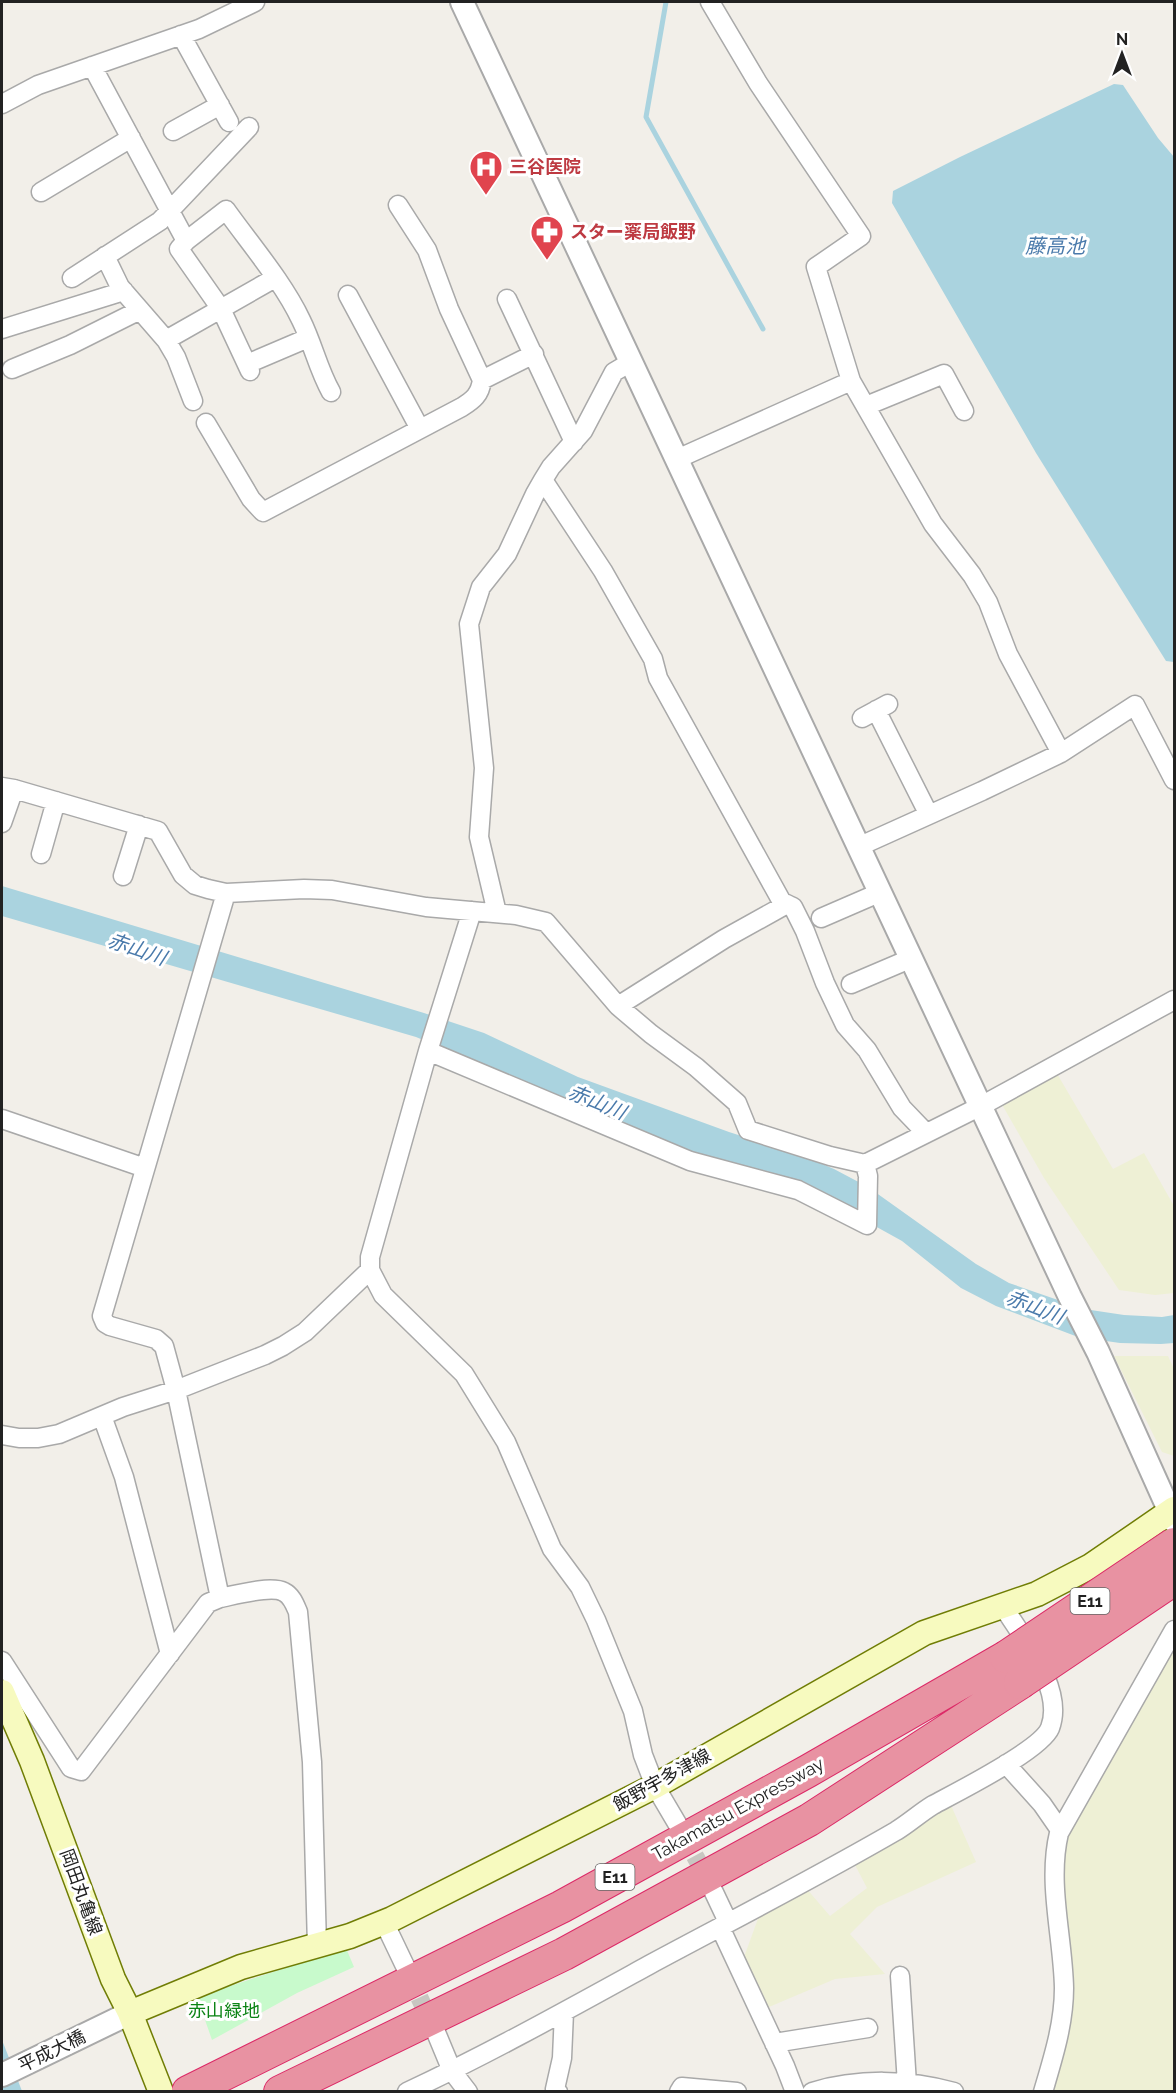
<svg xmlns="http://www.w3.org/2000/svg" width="1176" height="2093" viewBox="0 0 1176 2093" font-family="Raleway,'Noto Sans JP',sans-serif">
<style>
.farmland{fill:#eef0d5}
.park{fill:#c8facc}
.water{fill:#aad3df}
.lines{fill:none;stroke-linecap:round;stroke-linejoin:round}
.stream{stroke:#aad3df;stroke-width:5}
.minor-tunnel{stroke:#c8c6c1;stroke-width:18;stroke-dasharray:18 9;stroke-linecap:butt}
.minor-casing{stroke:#a9a9a9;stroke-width:21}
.tertiary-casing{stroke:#a9a9a9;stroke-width:26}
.secondary-casing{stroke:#707d05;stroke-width:27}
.motorway-casing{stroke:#dc2a67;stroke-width:34}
.minor{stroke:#fff;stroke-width:18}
.tertiary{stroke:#fff;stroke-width:22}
.secondary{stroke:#f7fabf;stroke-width:24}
.motorway{stroke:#e892a2;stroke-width:32}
.motorway-bridge-casing{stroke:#dc2a67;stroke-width:34;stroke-linecap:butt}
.motorway-bridge{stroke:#e892a2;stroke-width:32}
.labels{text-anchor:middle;stroke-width:6;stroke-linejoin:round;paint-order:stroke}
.shield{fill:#fff;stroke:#646464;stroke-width:1.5}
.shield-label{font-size:16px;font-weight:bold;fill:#222}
.health-label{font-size:18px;font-weight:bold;fill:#be3a42;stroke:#fff;text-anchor:start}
.street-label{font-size:18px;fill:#222;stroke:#fff}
.park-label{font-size:18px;fill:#0c8416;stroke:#fff}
.water-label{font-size:20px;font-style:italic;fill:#4a7aab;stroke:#fff}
</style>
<rect width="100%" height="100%" fill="#f2efe9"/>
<path class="farmland" d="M 1056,1072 L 1113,1169 L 1144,1153 L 1174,1206 L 1174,1293 L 1155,1295 L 1119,1290 L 1044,1178 L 1000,1101 Z
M 1114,1356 L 1168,1356 L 1174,1369 L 1174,1456 L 1162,1452 Z
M 1174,1643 L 1174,2091 L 1051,2092 L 1061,1864 L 1065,1834 Z
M 950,1803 L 976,1862 L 877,1907 L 850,1934 L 885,1974 L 835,1979 L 769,2007 L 744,1957 L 759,1916 L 806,1888 L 830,1916 L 867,1888 L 853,1861 Z"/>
<path class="park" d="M 346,1948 L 354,1967 L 297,1993 L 212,2040 L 197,1997 Z"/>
<path class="water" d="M 1114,84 L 1123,85 L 1158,138 L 1174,157 L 1174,662 L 1166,661 L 1036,453 L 892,203 L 893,191 L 960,157 Z
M 2,886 L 424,1013 L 484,1033 L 578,1077 L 729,1132 L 801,1155 L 834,1169 L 868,1187 L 976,1264 L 1009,1283 L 1084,1309 L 1124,1315 L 1162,1317 L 1174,1315 L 1174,1343 L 1161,1344 L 1120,1343 L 1078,1337 L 996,1306 L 961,1288 L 902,1241 L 819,1195 L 716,1162 L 566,1104 L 471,1060 L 416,1037 L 2,916 Z
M 2,2040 L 22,2091 L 2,2091 Z"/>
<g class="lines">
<path class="stream" d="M 666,2 L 646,117 L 763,329"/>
<path class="minor-tunnel" d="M 682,1832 L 710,1884
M 408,1973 L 433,2027"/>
<g class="minor-casing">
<path id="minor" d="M 710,2 L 758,83 L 861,236 L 816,267 L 851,381 L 933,524 L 972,575 L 988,602 L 1008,654 L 1061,753
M 181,35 L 229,122
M 92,66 L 186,241 L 179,249 L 221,309 L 250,371
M 2,104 L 38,85 L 199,29 L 255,2
M 173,131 L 220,105
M 41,192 L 131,138
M 186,241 L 226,210 C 251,245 283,282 301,320 C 313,344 318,369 331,392
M 105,256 L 120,287 L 166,340 L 176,357 L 193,401
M 72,278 L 160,221 L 249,127
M 348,295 L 420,429
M 507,299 L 574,442
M 2,329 L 124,291
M 166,340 L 275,278
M 247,364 L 308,338
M 12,369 L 70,345 L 140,310
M 482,380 L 534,354
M 866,406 L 944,374 L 964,411
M 206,423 L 251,499 L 263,512 L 462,407 C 473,400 480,395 482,380 L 449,309 L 427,250 L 398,205
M 677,459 L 851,381
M 543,480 L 603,571 L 653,659 L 658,678 L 782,902 L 793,907 L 805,931 L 825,983 L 845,1025 L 867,1050 L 902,1108 L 926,1133
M 876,710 L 929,815
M 862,718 L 888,704
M 2,787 L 14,789 L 158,831 L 183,875 L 195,885 L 208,889 L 226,893 L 304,889 L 332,890 L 426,907 L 516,915 L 546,922 L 618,1006 L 651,1034 L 696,1067 L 737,1103 L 748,1130 L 830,1156 L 865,1164 L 981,1106 L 1174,1000
M 2,823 L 14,789
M 860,846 L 982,791 L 1061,753 L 1135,705 L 1174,780
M 41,854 L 56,801
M 123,876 L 139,825
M 226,893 L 102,1316 L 105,1323 L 110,1326 L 156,1339 L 164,1346 L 176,1390 L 220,1598 C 235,1595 271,1585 284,1592 C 292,1596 295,1605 298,1612 L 312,1762 L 317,1946
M 472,911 L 428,1051 L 370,1257 L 370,1270 L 383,1295 L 464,1374 L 506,1442 L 552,1549 L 580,1587 L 596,1620 L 633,1711 L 643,1755 L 655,1786 L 678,1825
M 497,913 L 479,837 L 484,768 L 469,624 L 481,587 L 507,554 L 535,494 L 543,480 L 551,467 L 583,431 L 614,372 L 631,362
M 821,918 L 881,892
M 851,984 L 912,958
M 618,1006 L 724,939 L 787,904
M 428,1051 L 690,1161 L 798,1190 L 867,1225 L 868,1176 L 865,1164
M 2,1119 L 145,1168
M 102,1416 L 124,1477 L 170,1654
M 2,1435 L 19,1438 L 38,1438 L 59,1434 L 123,1407 L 176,1390 L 265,1355 L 283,1346 L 305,1332 L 370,1270
M 2,1661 L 71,1768 L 81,1771 L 208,1603 L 220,1598
M 1006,1764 L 1042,1804 L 1060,1830
M 710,1884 L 728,1922
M 384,1922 L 406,1968
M 720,1927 L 785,2066 L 795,2092
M 900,1976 L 907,2084
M 435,2030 L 452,2071 L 468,2092
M 774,2043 L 868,2028
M 407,2092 C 490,2053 569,2009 649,1965 C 731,1921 815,1878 896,1831 C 909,1823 920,1813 933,1805 C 957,1792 1041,1750 1050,1728 C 1065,1689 1023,1639 1003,1606
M 558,2092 L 555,2089 L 562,2058 L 564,2012
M 679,2092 L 682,2087 L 737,2092
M 812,2092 C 858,2078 909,2079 954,2092
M 1043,2092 C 1053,2058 1064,2024 1064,1988 C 1063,1937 1047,1883 1059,1833 L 1174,1630"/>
</g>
<g class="tertiary-casing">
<path id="tertiary" d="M 462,2 L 1070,1297 L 1098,1352 L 1174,1521
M 2,2075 L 130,2013"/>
</g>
<g class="secondary-casing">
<path id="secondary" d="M 2,1692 L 32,1761 L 113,1979 L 130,2013 L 161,2092
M 130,2013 L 241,1967 L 350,1936 L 392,1919 L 655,1786 L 924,1633 L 1037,1594 L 1091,1566 L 1174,1509"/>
</g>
<g class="motorway-casing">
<path id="motorway" d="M 188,2092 L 561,1907 L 808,1771 L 1006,1657
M 280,2092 L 564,1954 L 809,1820 L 1020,1683"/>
</g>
<use href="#minor" class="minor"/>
<use href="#tertiary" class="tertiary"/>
<use href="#secondary" class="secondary"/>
<use href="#motorway" class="motorway"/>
<g class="motorway-bridge-casing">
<path id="motorway-bridge" d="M 1006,1657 L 1174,1544
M 1020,1683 L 1174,1579"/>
</g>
<use href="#motorway-bridge" class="motorway-bridge"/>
</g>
<defs>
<g id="hospital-pin" transform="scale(1.725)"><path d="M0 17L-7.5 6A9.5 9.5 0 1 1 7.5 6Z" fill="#e0444e" stroke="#fff"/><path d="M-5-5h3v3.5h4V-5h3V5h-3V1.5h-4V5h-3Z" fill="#fff"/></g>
<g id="pharmacy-pin" transform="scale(1.725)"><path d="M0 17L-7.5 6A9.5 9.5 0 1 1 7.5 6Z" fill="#e0444e" stroke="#fff"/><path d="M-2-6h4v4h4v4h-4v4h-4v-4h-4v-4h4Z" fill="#fff"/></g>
</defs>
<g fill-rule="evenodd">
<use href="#hospital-pin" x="486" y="167"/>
<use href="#pharmacy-pin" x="547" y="232"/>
</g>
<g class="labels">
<g class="shield">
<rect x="1070.5" y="1588" width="39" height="26" rx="4.5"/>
<rect x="595.5" y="1864" width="39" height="26" rx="4.5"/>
</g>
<g class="shield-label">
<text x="1090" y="1607">E11</text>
<text x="615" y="1883">E11</text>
</g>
<g class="health-label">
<text x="509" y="173">三谷医院</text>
<text x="570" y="238">スター薬局飯野</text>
</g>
<g class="street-label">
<text transform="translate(662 1780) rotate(-29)" y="6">飯野宇多津線</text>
<text transform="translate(738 1809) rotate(-29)" y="6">Takamatsu Expressway</text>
<text transform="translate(81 1892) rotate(70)" y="6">岡田丸亀線</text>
<text transform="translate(52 2051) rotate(-26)" y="6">平成大橋</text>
</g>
<g class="park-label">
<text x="224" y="2017">赤山緑地</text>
</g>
<g class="water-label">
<text x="1055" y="253">藤高池</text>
<text transform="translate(137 949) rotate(19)" y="7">赤山川</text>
<text transform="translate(597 1102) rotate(22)" y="7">赤山川</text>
<text transform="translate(1035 1307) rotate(21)" y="7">赤山川</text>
</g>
</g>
<rect width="1176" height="2093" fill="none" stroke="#222222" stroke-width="6"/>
<g transform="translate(1122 54)" stroke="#ffffff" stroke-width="4.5" paint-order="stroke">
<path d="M0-4.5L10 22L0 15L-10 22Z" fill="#222222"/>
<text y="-9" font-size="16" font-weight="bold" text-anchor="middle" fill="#222222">N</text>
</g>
</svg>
